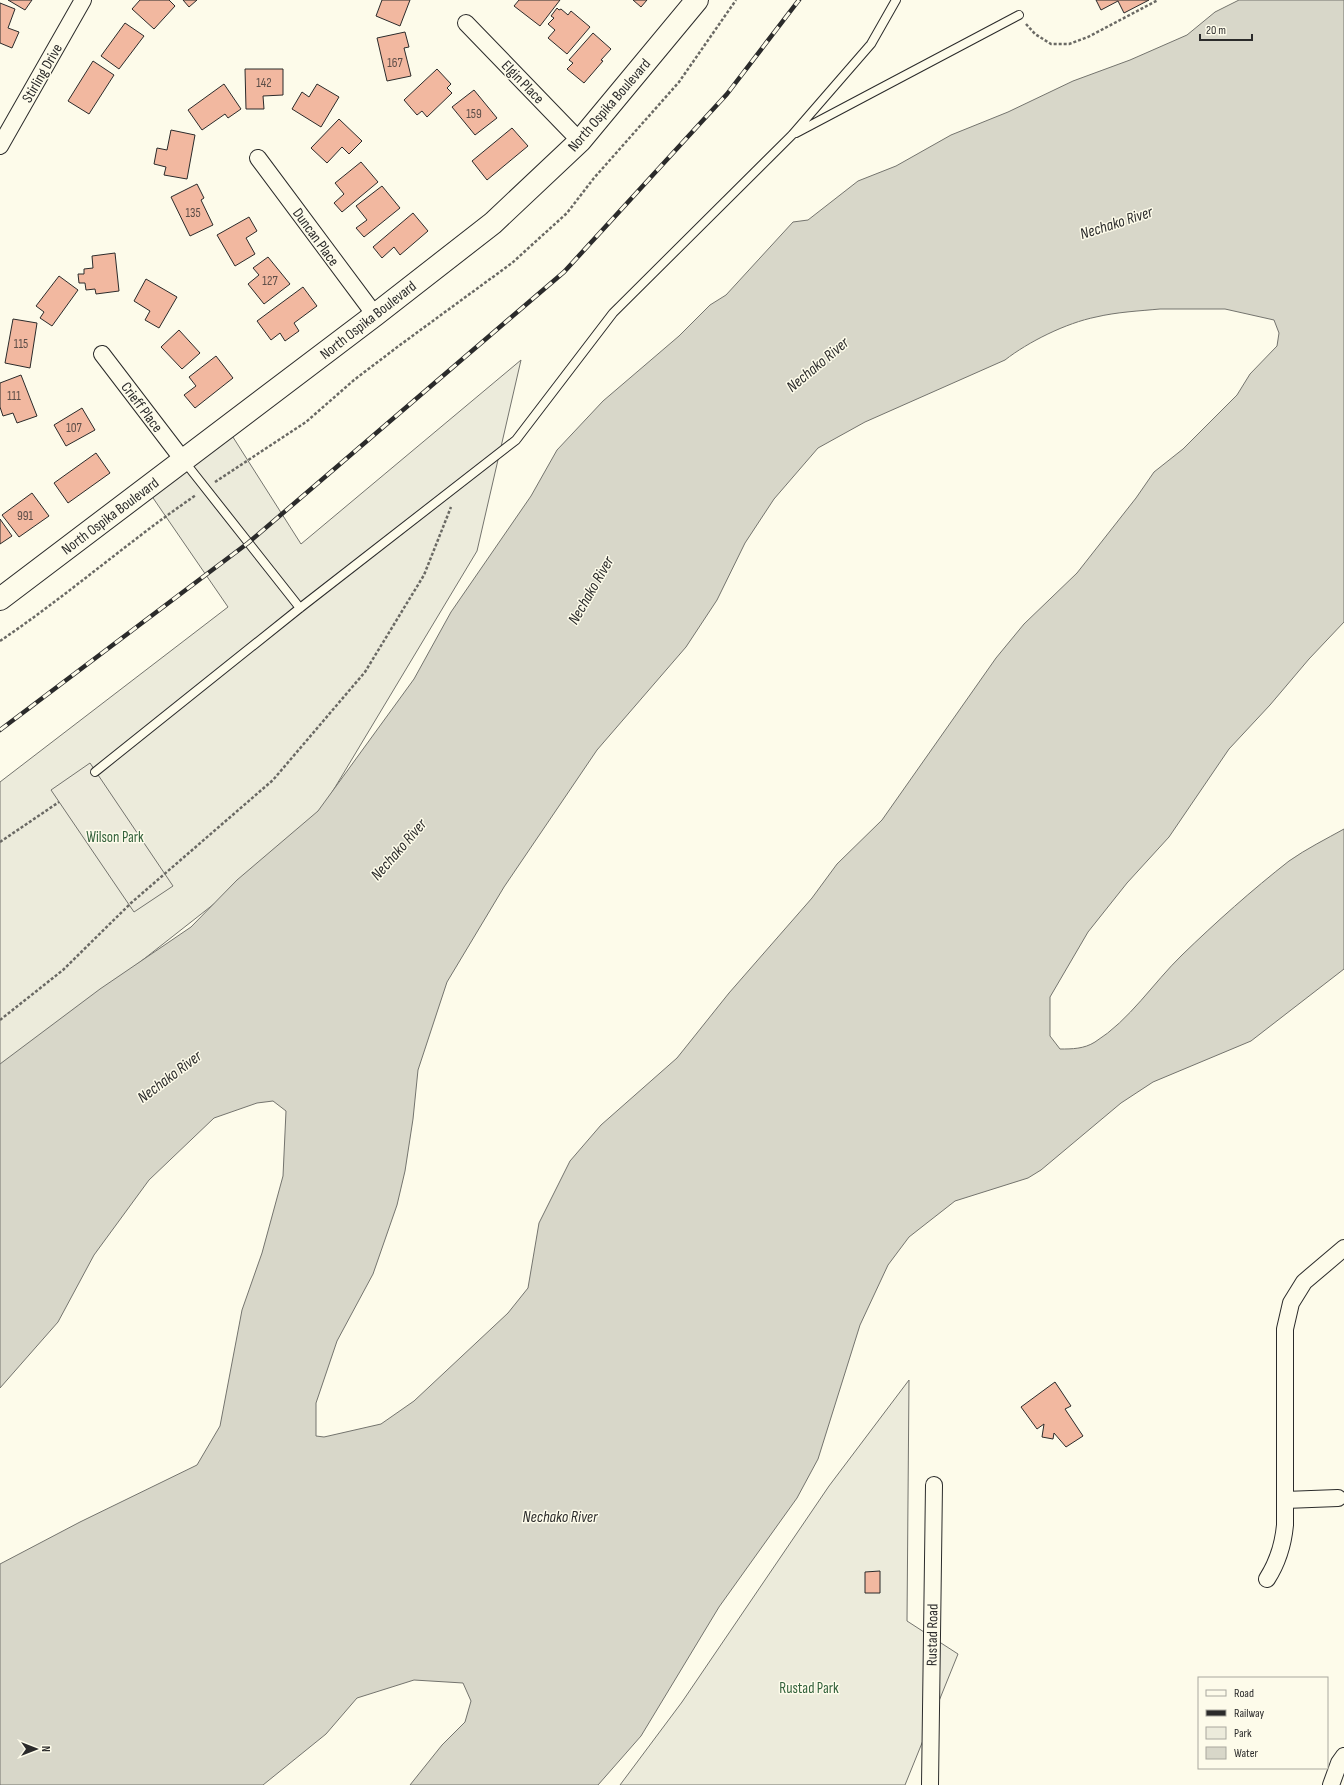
<svg xmlns="http://www.w3.org/2000/svg" width="1344" height="1785" viewBox="0 0 1344 1785" font-family="'Sofia Sans Condensed',sans-serif">
<style>
.green{fill:#ecebdb;stroke:#74746e}
.parking{fill:#eceadb;stroke:#74746e}
.water{fill:#d8d7c9;stroke:#74746e;fill-rule:evenodd}
.building{fill:#f2b8a0;stroke:#2b2b2b}
.lines{fill:none;stroke-linecap:round;stroke-linejoin:round}
.lane-casing{stroke:#2b2b2b;stroke-width:10}
.street-casing{stroke:#2b2b2b;stroke-width:18}
.secondary-casing{stroke:#2b2b2b;stroke-width:24}
.path{stroke:#6a6964;stroke-width:2.5;stroke-dasharray:3 2;stroke-linecap:butt}
.lane{stroke:#fdfbea;stroke-width:8}
.street{stroke:#fdfbea;stroke-width:16}
.secondary{stroke:#fdfbea;stroke-width:22}
.rail-casing{stroke:#2b2b2b;stroke-width:4.5}
.rail{stroke:#fdfbea;stroke-width:3;stroke-dasharray:9;stroke-linecap:butt}
.labels{text-anchor:middle;stroke-width:3;stroke-linejoin:round;paint-order:stroke}
.number-label{font-size:13px;fill:#5d4e48}
.street-label{font-size:15px;fill:#2b2b2b;stroke:#fdfbea}
.park-label{font-size:15px;fill:#34623c;stroke:#fdfbea}
.water-label{font-size:16px;font-style:italic;fill:#2b2b2b;stroke:#fdfbea}
</style>
<rect width="100%" height="100%" fill="#fdfbea"/>
<path class="green" d="M 521,360 L 477,551 L 316,819 L 303,834 L 93,999 L 0,1091 L 0,782 L 228,607 L 151,495 L 231,434 L 301,544 Z
M 909,1380 L 907,1621 L 958,1654 L 905,1785 L 620,1785 L 682,1702 L 829,1486 Z"/>
<path class="parking" d="M 90,763 L 173,886 L 134,912 L 51,790 Z"/>
<path class="water" d="M 1239,0 L 1344,0 L 1344,622 L 1309,659 L 1270,705 L 1229,749 L 1169,837 L 1127,883 L 1088,932 L 1050,997 L 1050,1036 L 1060,1049 C 1072,1049 1084,1049 1095,1042 C 1130,1020 1153,983 1182,955 C 1216,922 1252,890 1289,861 C 1306,849 1326,839 1344,829 L 1344,969 L 1251,1041 L 1153,1082 L 1121,1103 L 1041,1170 L 1028,1178 L 955,1201 L 909,1237 L 888,1265 L 860,1325 L 818,1459 L 797,1498 L 719,1607 L 641,1736 L 598,1785 L 410,1785 L 442,1745 L 465,1722 L 471,1701 L 463,1683 L 414,1680 L 357,1698 L 326,1734 L 263,1785 L 0,1785 L 0,1564 L 80,1522 L 197,1465 L 220,1426 L 242,1310 L 262,1253 L 283,1176 L 286,1111 L 273,1101 L 257,1103 L 214,1118 L 149,1180 L 94,1255 L 58,1322 L 0,1388 L 0,1064 L 100,989 L 191,927 L 237,880 L 318,811 L 414,679 L 451,612 L 531,496 L 557,450 L 603,401 L 679,336 L 710,305 L 726,295 L 793,222 L 808,220 L 858,181 L 896,166 L 951,135 L 1008,112 L 1073,81 L 1130,60 L 1187,35 L 1215,12 ZM 1160,309 L 1225,309 L 1274,320 L 1279,333 L 1277,346 L 1250,374 L 1237,395 L 1183,449 L 1154,472 L 1136,498 L 1077,573 L 1024,624 L 996,658 L 882,820 L 837,864 L 812,898 L 729,993 L 677,1058 L 601,1125 L 570,1161 L 539,1223 L 528,1288 L 508,1313 L 414,1401 L 381,1424 L 324,1437 L 316,1436 L 316,1403 L 337,1341 L 373,1274 L 397,1205 L 405,1171 L 413,1119 L 418,1070 L 447,982 L 504,887 L 597,750 L 686,647 L 717,600 L 745,543 L 774,499 L 818,448 L 865,422 L 1005,360 C 1028,342 1066,323 1096,317 C 1117,312 1139,311 1160,309 Z"/>
<path class="building" d="M 8,0 L 32,0 L 25,10 Z
M 140,0 L 169,0 L 175,6 L 154,29 L 132,9 Z
M 183,0 L 197,0 L 189,7 Z
M 382,0 L 410,0 L 400,26 L 376,16 Z
M 519,0 L 560,0 L 540,26 L 514,6 Z
M 633,0 L 647,0 L 641,7 Z
M 1096,0 L 1149,0 L 1124,13 L 1118,1 L 1101,10 Z
M 0,3 L 15,9 L 8,28 L 19,32 L 12,48 L 0,43 Z
M 557,8 L 559,10 L 561,9 L 568,15 L 571,11 L 590,27 L 567,54 L 548,38 L 555,30 L 548,24 L 554,18 L 551,16 Z
M 125,23 L 144,36 L 119,69 L 101,56 Z
M 405,32 L 409,47 L 404,48 L 411,76 L 387,81 L 377,38 Z
M 593,33 L 611,49 L 601,60 L 603,61 L 584,83 L 567,69 L 573,63 L 569,60 Z
M 93,61 L 114,75 L 89,114 L 68,101 Z
M 245,69 L 283,69 L 283,95 L 263,96 L 264,109 L 246,109 Z
M 437,69 L 451,84 L 447,88 L 452,93 L 427,117 L 422,111 L 417,115 L 404,100 Z
M 224,84 L 241,109 L 228,118 L 225,114 L 202,130 L 188,110 Z
M 317,84 L 339,97 L 321,127 L 292,109 L 302,92 L 309,97 Z
M 474,90 L 497,118 L 475,135 L 452,107 Z
M 339,119 L 362,141 L 349,154 L 342,147 L 327,163 L 311,148 Z
M 512,128 L 528,146 L 487,180 L 472,161 Z
M 171,130 L 195,135 L 187,179 L 164,175 L 166,167 L 154,164 L 157,148 L 167,150 Z
M 361,162 L 378,182 L 342,212 L 334,203 L 344,194 L 335,183 Z
M 197,184 L 204,198 L 201,200 L 213,225 L 190,236 L 171,197 Z
M 382,186 L 400,208 L 364,237 L 356,228 L 367,220 L 356,206 Z
M 413,213 L 428,231 L 400,255 L 394,247 L 382,258 L 373,247 Z
M 249,217 L 257,231 L 246,238 L 255,254 L 235,266 L 217,235 Z
M 115,253 L 119,291 L 96,294 L 95,289 L 86,290 L 85,283 L 79,283 L 78,274 L 84,274 L 84,269 L 93,268 L 92,256 Z
M 268,257 L 290,284 L 264,304 L 248,284 L 259,275 L 253,268 Z
M 59,276 L 78,290 L 52,326 L 40,318 L 44,312 L 36,306 Z
M 146,279 L 177,297 L 159,328 L 145,320 L 150,311 L 134,301 Z
M 303,287 L 317,306 L 294,323 L 299,331 L 285,341 L 280,333 L 271,340 L 257,321 Z
M 13,319 L 37,323 L 30,368 L 5,363 Z
M 179,330 L 200,353 L 182,369 L 161,347 Z
M 216,356 L 233,378 L 195,408 L 184,395 L 196,386 L 189,377 Z
M 21,375 L 37,416 L 17,423 L 13,413 L 3,416 L 0,407 L 0,383 Z
M 82,408 L 95,430 L 66,446 L 54,425 Z
M 96,453 L 110,473 L 68,503 L 54,483 Z
M 32,493 L 49,516 L 19,537 L 2,515 Z
M 0,519 L 12,536 L 0,544 Z
M 1055,1382 L 1071,1406 L 1065,1409 L 1083,1436 L 1066,1447 L 1054,1433 L 1053,1439 L 1042,1437 L 1044,1424 L 1037,1429 L 1021,1407 Z
M 880,1571 L 880,1593 L 865,1593 L 865,1572 Z"/>
<g class="lines">
<g class="lane-casing">
<path id="lane" d="M 796,133 L 1019,15
M 184,461 L 300,608
M 95,772 L 300,608 L 516,440 L 613,313 L 792,135 L 871,44 L 896,0"/>
</g>
<g class="street-casing">
<path id="street" d="M 466,23 L 580,141
M 0,146 L 83,0
M 258,158 L 375,315
M 102,354 L 183,460
M 1285,1500 L 1338,1498
M 1267,1579 C 1278,1562 1283,1546 1285,1525 L 1285,1329 L 1291,1303 L 1304,1282 L 1344,1248
M 930,1785 L 934,1485
M 1331,1785 L 1339,1763 L 1344,1756"/>
</g>
<g class="secondary-casing">
<path id="secondary" d="M 0,599 L 375,315 L 493,223 L 580,141 L 697,0"/>
</g>
<path class="path" d="M 1026,24 L 1035,34 L 1051,44 L 1069,44 L 1088,37 L 1158,0
M 215,482 L 306,422 L 354,380 L 400,345 L 512,263 L 567,213 L 594,178 L 679,82 L 736,0
M 0,641 C 68,595 129,541 196,495
M 0,842 L 59,802
M 0,1020 L 63,970 L 131,903 L 273,780 L 365,672 L 424,575 L 451,507"/>
<use href="#lane" class="lane"/>
<use href="#street" class="street"/>
<use href="#secondary" class="secondary"/>
<g class="rail-casing">
<path id="rail" d="M 0,730 L 248,543 L 564,272 L 727,94 L 799,0"/>
</g>
<use href="#rail" class="rail"/>
</g>
<g class="labels">
<g class="number-label">
<text x="395" y="67">167</text>
<text x="264" y="87">142</text>
<text x="474" y="118">159</text>
<text x="193" y="217">135</text>
<text x="270" y="285">127</text>
<text x="21" y="348">115</text>
<text x="14" y="400">111</text>
<text x="74" y="432">107</text>
<text x="25" y="520">991</text>
</g>
<g class="street-label">
<text transform="translate(42 73) rotate(-60)" y="5">Stirling Drive</text>
<text transform="translate(523 82) rotate(46)" y="5">Elgin Place</text>
<text transform="translate(609 105) rotate(-49)" y="5">North Ospika Boulevard</text>
<text transform="translate(316 237) rotate(54)" y="5">Duncan Place</text>
<text transform="translate(368 320) rotate(-38)" y="5">North Ospika Boulevard</text>
<text transform="translate(142 407) rotate(53)" y="5">Crieff Place</text>
<text transform="translate(110 516) rotate(-37)" y="5">North Ospika Boulevard</text>
<text transform="translate(932 1635) rotate(-89)" y="5">Rustad Road</text>
</g>
<g class="park-label">
<text x="115" y="842">Wilson Park</text>
<text x="809" y="1693">Rustad Park</text>
</g>
<g class="water-label">
<text transform="translate(1116 222) rotate(-18)" y="6">Nechako River</text>
<text transform="translate(817 364) rotate(-40)" y="6">Nechako River</text>
<text transform="translate(590 590) rotate(-60)" y="6">Nechako River</text>
<text transform="translate(398 849) rotate(-49)" y="6">Nechako River</text>
<text transform="translate(169 1076) rotate(-37)" y="6">Nechako River</text>
<text x="560" y="1522">Nechako River</text>
</g>
</g>
<rect x="1198" y="1677" width="130" height="92" fill="#fdfbea" stroke="#a9a89e"/>
<rect x="1206" y="1690" width="20" height="6" fill="#fdfbea" stroke="#a9a89e"/>
<text x="1234" y="1697" font-size="12" fill="#2b2b2b">Road</text>
<rect x="1206" y="1710" width="20" height="6" fill="#2b2b2b" stroke="#a9a89e"/>
<text x="1234" y="1717" font-size="12" fill="#2b2b2b">Railway</text>
<rect x="1206" y="1727" width="20" height="12" fill="#ecebdb" stroke="#a9a89e"/>
<text x="1234" y="1737" font-size="12" fill="#2b2b2b">Park</text>
<rect x="1206" y="1747" width="20" height="12" fill="#d8d7c9" stroke="#a9a89e"/>
<text x="1234" y="1757" font-size="12" fill="#2b2b2b">Water</text>
<g transform="translate(36 1749) rotate(90)" stroke="#fdfbea" stroke-width="3" paint-order="stroke">
<path d="M0-3L7 15L0 10L-7 15Z" fill="#2b2b2b"/>
<text y="-6" font-size="11" font-weight="bold" text-anchor="middle" fill="#2b2b2b">N</text>
</g>
<path d="M1200 34v6h52v-6" fill="none" stroke="#2b2b2b" stroke-width="2"/>
<text x="1206" y="34" font-size="12" fill="#2b2b2b" stroke="#fdfbea" stroke-width="3" paint-order="stroke">20 m</text>
</svg>
